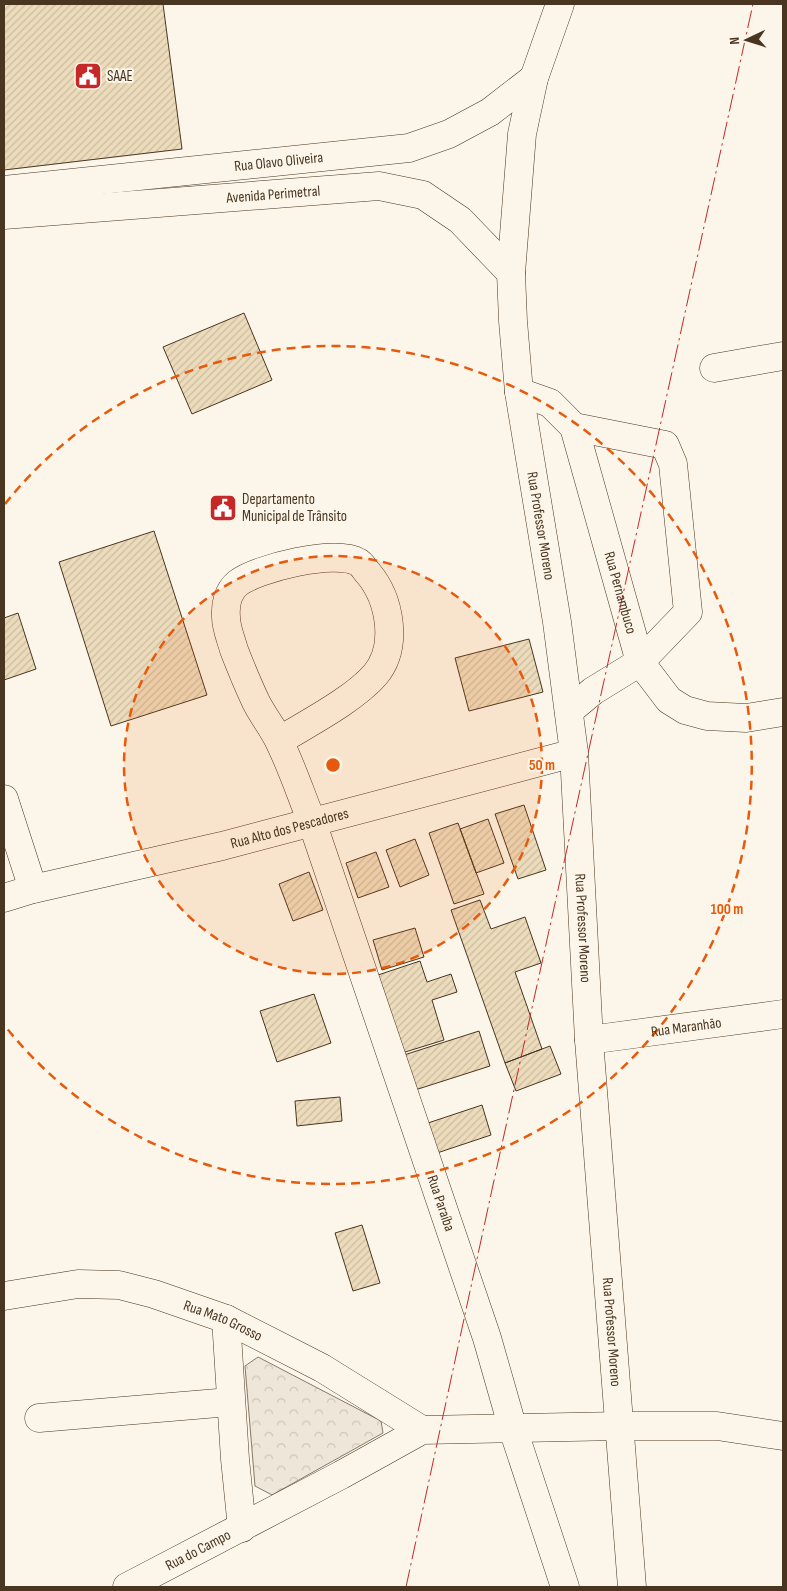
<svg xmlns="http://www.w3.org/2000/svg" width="787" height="1591" viewBox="0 0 787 1591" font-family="'Sofia Sans Condensed',sans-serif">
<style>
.forest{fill:url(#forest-crowns);stroke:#887966}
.building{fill:url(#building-hatch);stroke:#4a3520}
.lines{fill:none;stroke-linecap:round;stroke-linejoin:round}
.minor-casing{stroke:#4a3520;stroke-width:29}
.highway-casing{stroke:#4a3520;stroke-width:29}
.minor{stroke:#fbf6e9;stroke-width:28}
.highway{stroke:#fbf6e9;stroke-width:28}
.power{stroke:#c62828;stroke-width:1;stroke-dasharray:18 4 2.5 4;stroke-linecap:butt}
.ring{fill:none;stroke:#e8590c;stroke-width:2.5;stroke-dasharray:9 6}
.labels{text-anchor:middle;stroke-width:4;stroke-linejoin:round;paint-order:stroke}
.poi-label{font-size:15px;fill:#4a3520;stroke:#fbf6e9;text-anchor:start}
.street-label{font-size:15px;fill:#4a3520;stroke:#fbf6e9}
.centre{fill:#e8590c;stroke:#fbf6e9;stroke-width:2.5}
.ring-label{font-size:15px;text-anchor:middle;font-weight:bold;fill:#e8590c;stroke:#fbf6e9;stroke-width:4;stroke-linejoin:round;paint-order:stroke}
</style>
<defs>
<pattern id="forest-crowns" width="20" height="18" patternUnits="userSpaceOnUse" patternTransform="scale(1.25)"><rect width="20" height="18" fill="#ede6d9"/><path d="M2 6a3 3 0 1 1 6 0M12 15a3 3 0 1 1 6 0" fill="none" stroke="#cdc6ba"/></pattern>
<pattern id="building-hatch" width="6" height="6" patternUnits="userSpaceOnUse" patternTransform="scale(1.25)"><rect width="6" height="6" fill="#ecdcbc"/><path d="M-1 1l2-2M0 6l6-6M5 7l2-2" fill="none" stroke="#ccbda1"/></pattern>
</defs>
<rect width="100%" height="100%" fill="#fbf6e9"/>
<path class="forest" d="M 258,1357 L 381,1421 L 383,1433 L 272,1495 L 255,1486 L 245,1366 Z"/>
<path class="building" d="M 4,4 L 163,4 L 182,149 L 4,170 Z
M 244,313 L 272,380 L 192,414 L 163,347 Z
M 154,531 L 207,695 L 111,726 L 59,562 Z
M 18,613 L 36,669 L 4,680 L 4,618 Z
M 529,639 L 543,692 L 469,711 L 455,658 Z
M 524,805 L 546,870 L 518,879 L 495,814 Z
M 488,819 L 504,863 L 476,873 L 460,829 Z
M 458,823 L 484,894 L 454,904 L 429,833 Z
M 415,839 L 429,875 L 400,887 L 386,850 Z
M 376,852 L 389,887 L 358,898 L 346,863 Z
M 309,872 L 323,910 L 293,921 L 279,884 Z
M 480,900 L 491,929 L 525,917 L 541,963 L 515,972 L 542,1049 L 505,1063 L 451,910 Z
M 415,928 L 424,957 L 382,970 L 373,940 Z
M 420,961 L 427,982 L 451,974 L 457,992 L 432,1000 L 444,1040 L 402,1053 L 378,975 Z
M 314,994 L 331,1043 L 277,1062 L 260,1011 Z
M 479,1031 L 490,1066 L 415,1090 L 404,1055 Z
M 550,1046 L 561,1074 L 516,1091 L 505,1063 Z
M 340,1097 L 342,1121 L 297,1126 L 295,1101 Z
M 482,1105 L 491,1135 L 437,1153 L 428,1123 Z
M 362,1225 L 380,1283 L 353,1291 L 335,1233 Z"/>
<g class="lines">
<g class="minor-casing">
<g id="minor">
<path id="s1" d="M 4,190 L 409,148 L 449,134 L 490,112 L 534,78"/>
<path id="s2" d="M 4,215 L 379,186 L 423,195 L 460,220 L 511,273"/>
<path d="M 714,368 L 783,356"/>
<path id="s3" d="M 519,392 L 550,403 L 574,427 L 640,662 L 669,700 L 685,710 L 707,716 L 746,718 L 783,712"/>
<path d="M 569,711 L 593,691 L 640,662 L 688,612 L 673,464 L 665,445 L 574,427"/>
<path id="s4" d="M 279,741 C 308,723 353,700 375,675 C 399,647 390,599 368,573 C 365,570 362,564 358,562 C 335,549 258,568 238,583 C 228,591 225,605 226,617 C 226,628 231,639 234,650 C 241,668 248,685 256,702 C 263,716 273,728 279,741 C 292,767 301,795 312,822 L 487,1338 L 513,1429 L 565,1587"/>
<path d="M 4,799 L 33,889"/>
<path id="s5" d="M 4,898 L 33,889 L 222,846 L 574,753"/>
<path id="s6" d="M 589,1040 L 783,1014"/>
<path id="s7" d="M 4,1296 L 78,1284 L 119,1285 L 154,1294 L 226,1319 L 322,1368 L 422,1430"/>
<path d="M 226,1319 L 235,1459 L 242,1528"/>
<path d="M 39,1418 L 230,1402"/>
<path id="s8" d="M 127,1587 L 341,1475 L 422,1430 L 620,1426 L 717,1426 L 783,1436"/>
</g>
</g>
<g class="highway-casing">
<g id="highway">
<path id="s9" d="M 560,4 L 534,78 L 522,134 L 511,273 L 513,321 L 519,392 L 557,622 L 574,753 L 589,1040 L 632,1587"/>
</g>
</g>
<use href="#minor" class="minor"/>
<use href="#highway" class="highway"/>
<path class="power" d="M 406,1587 L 493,1185 L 753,4"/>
</g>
<circle cx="333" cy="765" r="209" fill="#e8590c" fill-opacity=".12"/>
<g class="ring">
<circle cx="333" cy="765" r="209"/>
<path d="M5 504A419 419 0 1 1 5 1026"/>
</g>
<defs>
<g id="civic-square" transform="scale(1.4375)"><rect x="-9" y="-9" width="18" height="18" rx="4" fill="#c62828" stroke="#fbf6e9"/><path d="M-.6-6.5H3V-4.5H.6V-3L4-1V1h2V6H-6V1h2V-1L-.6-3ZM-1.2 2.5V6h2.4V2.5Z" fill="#fff"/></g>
</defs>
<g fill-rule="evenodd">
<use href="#civic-square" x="88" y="76"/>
<use href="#civic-square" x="223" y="508"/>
</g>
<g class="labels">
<g class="poi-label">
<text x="107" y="81">SAAE</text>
<text x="242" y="504">Departamento<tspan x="242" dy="17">Municipal de Trânsito</tspan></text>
</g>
<g class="street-label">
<text dy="5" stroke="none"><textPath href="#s1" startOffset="276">Rua Olavo Oliveira</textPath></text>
<text dy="5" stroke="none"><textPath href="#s2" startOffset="270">Avenida Perimetral</textPath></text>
<text dy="5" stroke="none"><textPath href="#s9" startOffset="530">Rua Professor Moreno</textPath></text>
<text dy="5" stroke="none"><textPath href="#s3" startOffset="239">Rua Pernambuco</textPath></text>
<text dy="5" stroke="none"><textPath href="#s5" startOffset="294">Rua Alto dos Pescadores</textPath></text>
<text dy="5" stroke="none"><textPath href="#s9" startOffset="935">Rua Professor Moreno</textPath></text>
<text dy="5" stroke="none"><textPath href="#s6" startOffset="98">Rua Maranhão</textPath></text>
<text dy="5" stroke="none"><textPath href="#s4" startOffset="1030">Rua Paraíba</textPath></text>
<text dy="5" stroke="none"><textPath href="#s7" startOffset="226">Rua Mato Grosso</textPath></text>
<text dy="5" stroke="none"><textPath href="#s9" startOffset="1340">Rua Professor Moreno</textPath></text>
<text dy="5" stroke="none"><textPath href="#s8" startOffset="80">Rua do Campo</textPath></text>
</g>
</g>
<circle cx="333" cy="765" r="8" class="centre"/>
<g class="ring-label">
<text x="542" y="770">50 m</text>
<text x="727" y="914">100 m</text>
</g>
<rect width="787" height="1591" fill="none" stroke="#4a3520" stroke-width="10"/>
<g transform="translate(747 40) rotate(266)" stroke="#fbf6e9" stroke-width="4" paint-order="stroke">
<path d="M0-4L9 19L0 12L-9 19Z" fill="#4a3520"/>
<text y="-8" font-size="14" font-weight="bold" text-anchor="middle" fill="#4a3520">N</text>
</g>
</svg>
